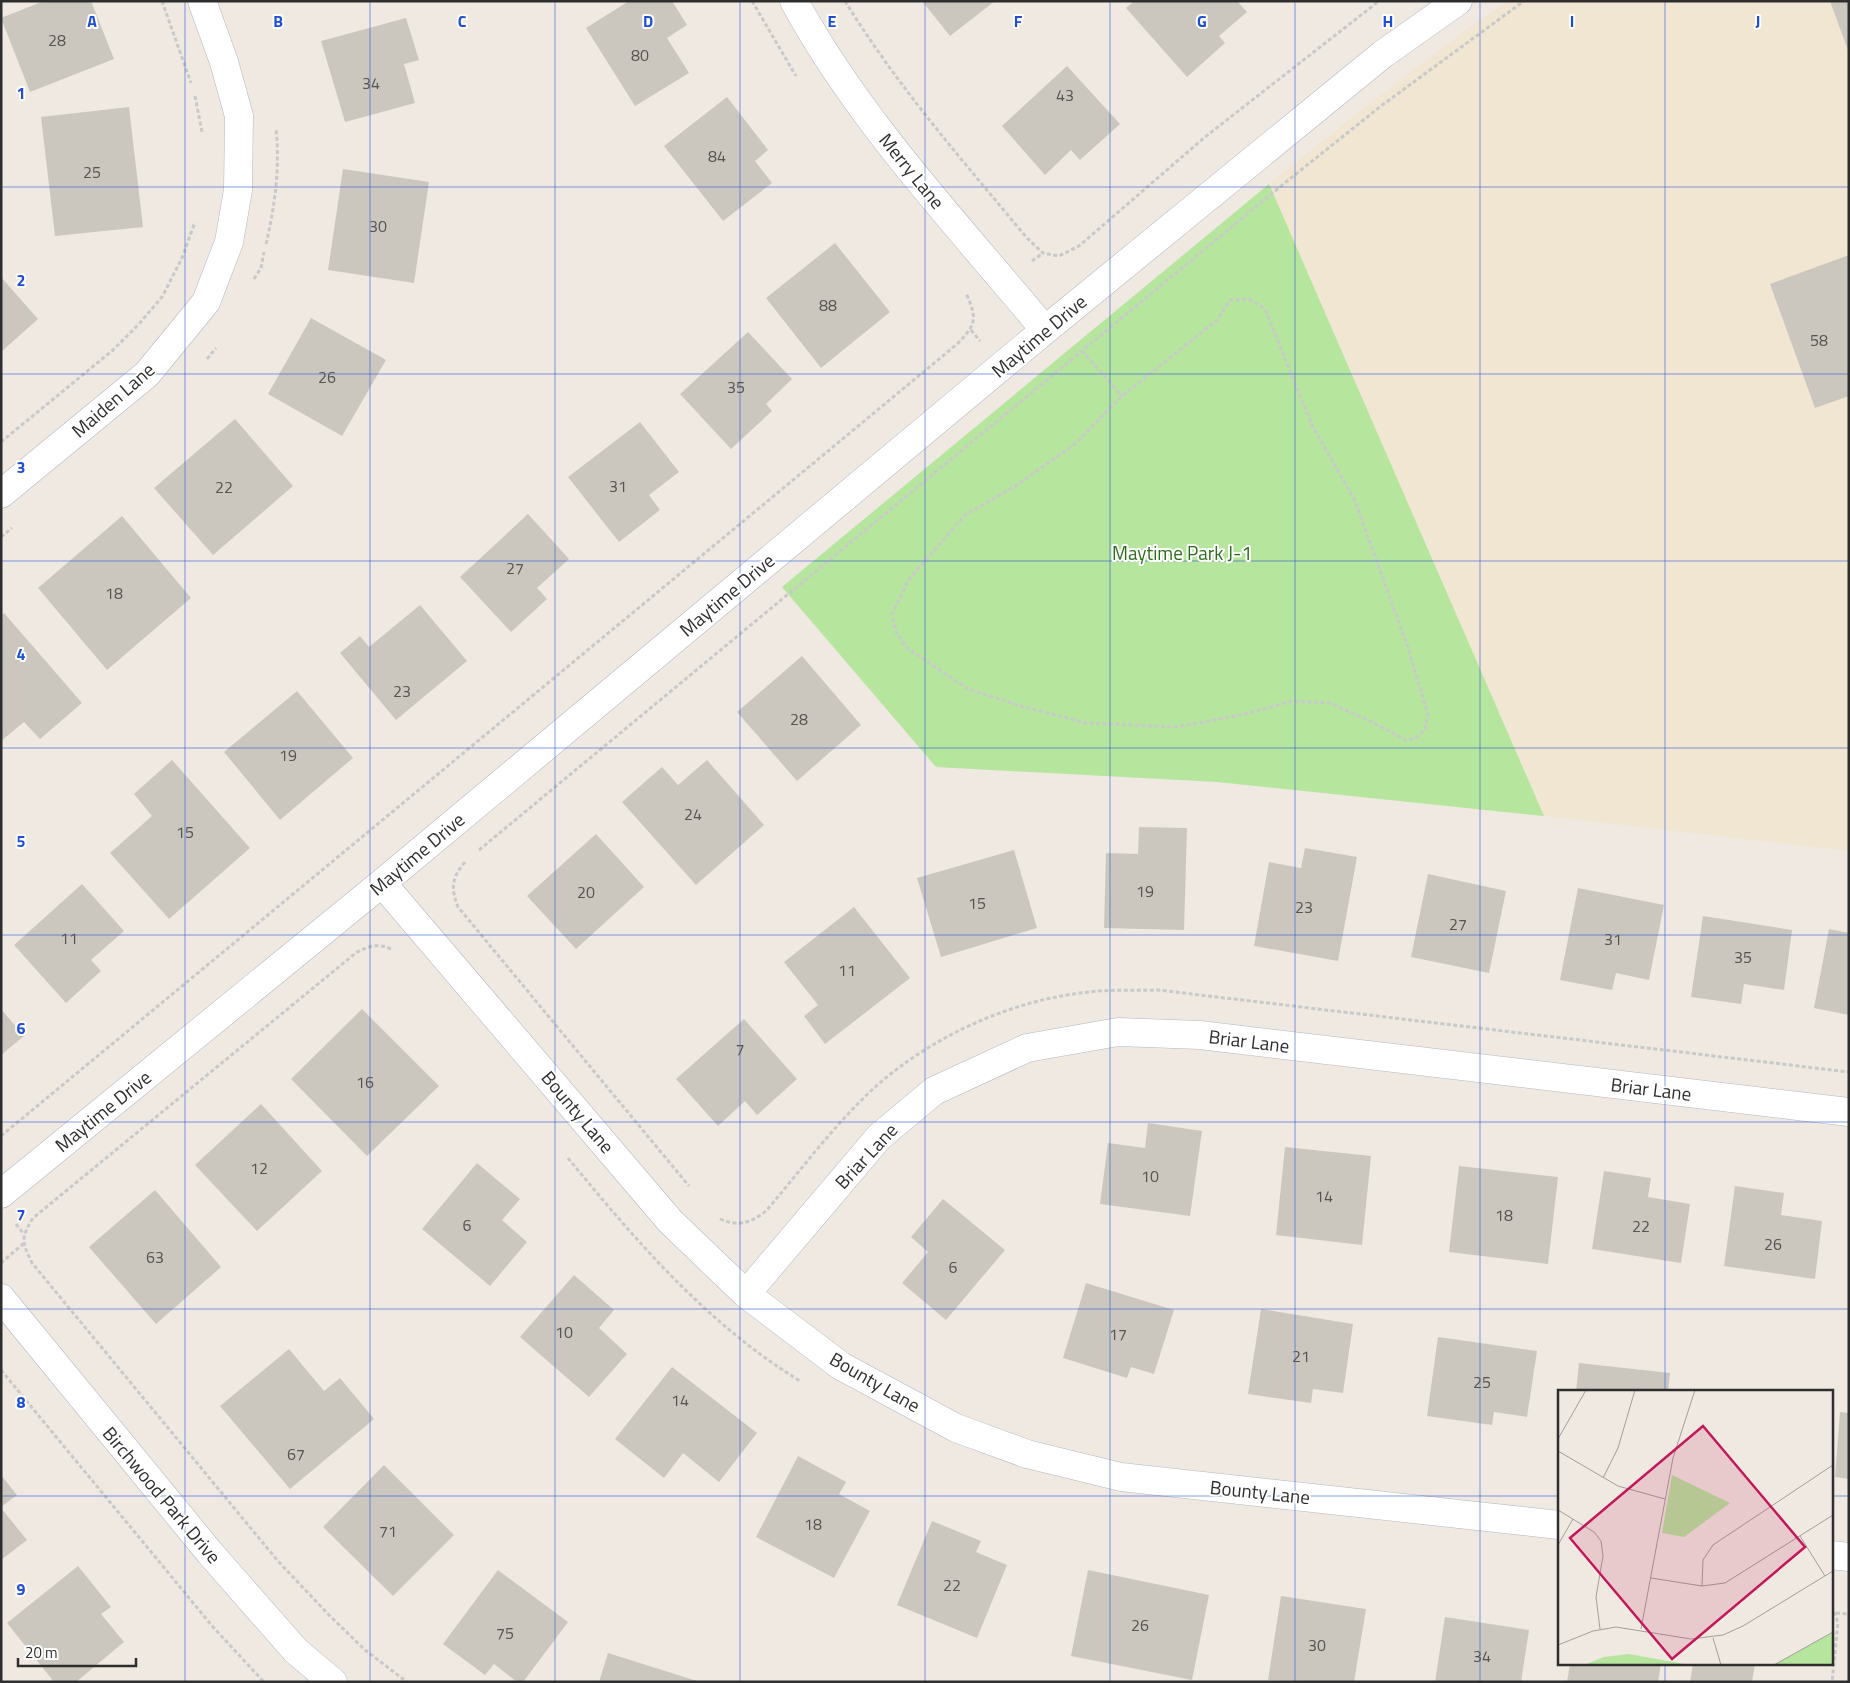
<svg xmlns="http://www.w3.org/2000/svg" width="1850" height="1683" viewBox="0 0 1850 1683" font-family="'Titillium Web',sans-serif">
<style>
.education{fill:#f0e6d1}
.green{fill:#b6e59e}
.building{fill:#cbc7bf}
.lines{fill:none;stroke-linecap:round;stroke-linejoin:round}
.street-casing{stroke:#b4b7c1;stroke-width:29}
.path{stroke:#c9c9c9;stroke-width:3;stroke-dasharray:4 2.5;stroke-linecap:butt}
.street{stroke:#fff;stroke-width:28}
.grid{fill:none;stroke:#1d4ed8;stroke-width:1;stroke-opacity:0.55}
.labels{text-anchor:middle;stroke-width:4;stroke-linejoin:round;paint-order:stroke}
.number-label{font-size:16px;fill:#555452}
.street-label{font-size:19px;fill:#2e2e2e;stroke:#fff}
.park-label{font-size:19px;fill:#2c6e1b;stroke:#fff}
.inset-road{fill:none;stroke:#a29e99;stroke-width:1}
.view{fill:#c2185b;fill-opacity:0.15;stroke:#c2185b;stroke-width:2.5}
.inset-edge{fill:none;stroke:#2e2e2e;stroke-width:2.5}
.grid-label{font-size:16px;text-anchor:middle;font-weight:bold;fill:#1d4ed8;stroke:#fff;stroke-width:4;stroke-linejoin:round;paint-order:stroke}
</style>
<rect width="100%" height="100%" fill="#efe9e1"/>
<path class="education" d="M 1508,1 L 1849,1 L 1849,851 L 1544,816 L 1269,184 L 1371,102 L 1470,27 Z"/>
<path class="green" d="M 1269,184 L 1544,816 L 1217,782 L 936,767 L 782,587 Z"/>
<path class="building" d="M 44,1 L 91,1 L 114,59 L 30,92 L 1,18 Z
M 629,1 L 672,1 L 687,25 L 667,38 L 689,73 L 635,106 L 586,28 Z
M 922,1 L 995,1 L 950,36 Z
M 1134,1 L 1237,1 L 1247,12 L 1219,36 L 1225,43 L 1187,77 L 1126,8 Z
M 1830,1 L 1849,1 L 1849,53 Z
M 406,18 L 419,60 L 404,64 L 415,103 L 345,122 L 321,41 Z
M 1067,66 L 1120,124 L 1080,160 L 1071,150 L 1045,175 L 1002,126 Z
M 727,97 L 768,150 L 755,161 L 772,183 L 723,221 L 664,146 Z
M 129,107 L 143,227 L 55,236 L 41,117 Z
M 343,169 L 429,182 L 414,283 L 328,270 Z
M 835,243 L 890,312 L 821,368 L 766,298 Z
M 1849,255 L 1849,396 L 1815,408 L 1770,284 Z
M 1,277 L 38,319 L 1,352 Z
M 311,318 L 386,360 L 342,436 L 268,394 Z
M 748,332 L 792,379 L 766,404 L 772,411 L 731,449 L 680,394 Z
M 235,419 L 293,486 L 213,555 L 154,488 Z
M 640,422 L 679,472 L 649,495 L 660,510 L 619,542 L 568,477 Z
M 528,514 L 569,559 L 537,588 L 547,599 L 511,632 L 460,577 Z
M 122,516 L 191,598 L 107,670 L 38,588 Z
M 420,605 L 467,661 L 396,720 L 340,653 L 360,636 L 369,647 Z
M 4,613 L 82,703 L 40,739 L 24,722 L 1,741 L 1,616 Z
M 802,656 L 861,725 L 797,781 L 737,712 Z
M 297,691 L 353,758 L 280,820 L 224,752 Z
M 172,760 L 250,848 L 169,919 L 110,853 L 152,816 L 134,794 Z
M 707,760 L 764,825 L 696,885 L 622,802 L 662,767 L 678,785 Z
M 1139,827 L 1187,828 L 1184,930 L 1104,928 L 1106,853 L 1138,854 Z
M 596,834 L 644,887 L 576,949 L 527,896 Z
M 1305,848 L 1357,857 L 1338,961 L 1254,946 L 1269,862 L 1301,868 Z
M 1014,850 L 1037,928 L 941,957 L 917,878 Z
M 1428,874 L 1506,891 L 1489,973 L 1411,957 Z
M 82,884 L 124,931 L 91,960 L 101,971 L 66,1003 L 14,945 Z
M 1578,888 L 1664,905 L 1649,980 L 1616,973 L 1612,990 L 1560,980 Z
M 854,907 L 910,978 L 825,1044 L 804,1016 L 818,1005 L 784,962 Z
M 1703,916 L 1792,930 L 1784,990 L 1744,984 L 1741,1004 L 1691,997 Z
M 1829,929 L 1849,933 L 1849,1015 L 1814,1008 Z
M 1,1009 L 24,1036 L 1,1055 Z
M 362,1009 L 439,1086 L 367,1156 L 291,1079 Z
M 744,1019 L 797,1079 L 757,1115 L 745,1101 L 718,1126 L 676,1079 Z
M 261,1104 L 322,1171 L 257,1231 L 195,1165 Z
M 1148,1123 L 1202,1131 L 1190,1216 L 1100,1204 L 1108,1143 L 1145,1148 Z
M 1285,1147 L 1371,1156 L 1362,1245 L 1276,1235 Z
M 477,1163 L 520,1199 L 502,1220 L 527,1242 L 490,1286 L 422,1229 Z
M 1459,1166 L 1558,1177 L 1548,1264 L 1449,1252 Z
M 1604,1171 L 1651,1178 L 1648,1197 L 1690,1204 L 1681,1263 L 1592,1249 Z
M 1735,1186 L 1784,1193 L 1781,1215 L 1822,1221 L 1815,1279 L 1724,1266 Z
M 155,1190 L 221,1267 L 156,1324 L 89,1247 Z
M 943,1199 L 1005,1250 L 946,1320 L 902,1283 L 928,1252 L 911,1237 Z
M 574,1275 L 614,1310 L 599,1328 L 627,1354 L 589,1397 L 520,1337 Z
M 1086,1283 L 1174,1310 L 1154,1374 L 1131,1367 L 1127,1378 L 1063,1358 Z
M 1261,1309 L 1353,1324 L 1343,1393 L 1313,1389 L 1311,1403 L 1248,1394 Z
M 1438,1337 L 1537,1351 L 1527,1417 L 1494,1412 L 1492,1425 L 1427,1416 Z
M 289,1349 L 324,1391 L 340,1378 L 374,1419 L 290,1489 L 220,1406 Z
M 1579,1363 L 1670,1373 L 1668,1392 L 1576,1392 Z
M 672,1367 L 757,1433 L 719,1482 L 683,1453 L 664,1478 L 615,1439 Z
M 1840,1412 L 1849,1413 L 1849,1479 L 1835,1477 Z
M 798,1456 L 846,1482 L 839,1494 L 870,1511 L 834,1578 L 756,1537 Z
M 384,1465 L 454,1535 L 393,1596 L 323,1527 Z
M 1,1475 L 17,1495 L 1,1507 Z
M 1,1508 L 27,1540 L 1,1560 Z
M 932,1521 L 981,1541 L 976,1552 L 1007,1565 L 977,1638 L 897,1605 Z
M 78,1566 L 111,1607 L 101,1614 L 124,1642 L 76,1682 L 54,1682 L 7,1623 Z
M 498,1570 L 568,1622 L 523,1682 L 517,1682 L 494,1664 L 485,1675 L 443,1644 Z
M 1088,1570 L 1209,1595 L 1192,1680 L 1071,1656 Z
M 1281,1596 L 1366,1609 L 1354,1682 L 1268,1680 Z
M 1445,1617 L 1529,1630 L 1521,1682 L 1435,1682 Z
M 608,1653 L 697,1681 L 697,1682 L 599,1682 Z
M 1570,1664 L 1661,1664 L 1658,1682 L 1567,1682 Z
M 1693,1664 L 1755,1664 L 1752,1682 L 1690,1682 Z"/>
<g class="lines">
<g class="street-casing">
<path id="street" d="M 794,1 C 860,122 957,224 1045,330
M 1,494 L 147,374 L 206,302 L 229,242 L 238,190 L 239,116 L 224,62 L 202,1
M 382,883 L 670,1221 L 746,1294 L 841,1366 L 956,1428 L 1027,1454 L 1121,1477 L 1559,1525
M 1,1194 L 382,883 L 1045,330 L 1383,54 L 1458,1
M 746,1294 L 879,1137 L 934,1091 L 1027,1048 L 1118,1032 L 1200,1035 L 1849,1112
M 1,1298 L 210,1553 L 296,1651 L 333,1682
M 1831,1555 L 1849,1557"/>
</g>
<path class="path" d="M 162,1 L 191,83
M 752,1 L 796,76
M 845,1 C 897,86 963,161 1027,238 L 1043,253 L 1059,256 L 1079,246 L 1205,137 L 1379,1
M 195,96 L 202,132
M 266,244 C 275,206 280,167 276,129
M 1032,261 L 1043,253
M 254,279 L 261,268 L 264,252
M 1249,299 L 1265,309 L 1312,425 L 1355,501 L 1407,645 L 1428,714 L 1425,729 L 1416,738 L 1406,740 L 1366,719 L 1330,703 L 1292,701 L 1245,714 L 1177,727 L 1086,723 L 1021,706 L 968,689 L 907,648 L 896,632 L 892,614 L 909,579 L 965,515 L 1017,485 L 1075,444 L 1122,396 L 1217,320 L 1230,300 Z
M 971,330 L 980,341
M 1082,351 L 1122,396
M 207,359 L 216,348
M 1,442 L 113,350 L 139,324 L 162,297 L 182,258 L 195,222
M 1,537 L 12,528
M 479,850 L 1286,182 L 1381,106 L 1524,1
M 465,862 C 451,878 451,889 458,907 L 689,1186
M 391,949 C 378,943 369,946 357,952 L 33,1218 C 20,1239 22,1242 32,1263 L 277,1560 L 328,1614 L 365,1650 L 407,1682
M 1,1136 L 956,345 C 976,325 978,320 966,293
M 568,1158 C 636,1241 707,1324 800,1381
M 720,1219 C 738,1227 751,1223 766,1211 C 801,1170 834,1125 874,1088 C 932,1036 1011,1000 1089,992 C 1112,989 1135,991 1158,990 L 1849,1072
M 16,1224 L 23,1233
M 1,1263 L 23,1244
M 1,1370 L 213,1627 L 264,1682
M 1831,1606 L 1838,1622 L 1832,1682
M 1836,1613 L 1849,1614"/>
<use href="#street" class="street"/>
</g>
<path class="grid" d="M 185,1 L 185,1682M 370,1 L 370,1682M 555,1 L 555,1682M 740,1 L 740,1682M 925,1 L 925,1682M 1110,1 L 1110,1682M 1295,1 L 1295,1682M 1480,1 L 1480,1682M 1665,1 L 1665,1392M 1,187 L 1849,187M 1,374 L 1849,374M 1,561 L 1849,561M 1,748 L 1849,748M 1,935 L 1849,935M 1,1122 L 1849,1122M 1,1309 L 1849,1309M 1,1496 L 1559,1496M 1831,1496 L 1849,1496M 1665,1664 L 1665,1682"/>
<g class="labels">
<g class="number-label">
<text x="57" y="46">28</text>
<text x="640" y="61">80</text>
<text x="371" y="89">34</text>
<text x="1065" y="101">43</text>
<text x="717" y="162">84</text>
<text x="92" y="178">25</text>
<text x="378" y="232">30</text>
<text x="828" y="311">88</text>
<text x="1819" y="346">58</text>
<text x="327" y="383">26</text>
<text x="736" y="393">35</text>
<text x="618" y="492">31</text>
<text x="224" y="493">22</text>
<text x="515" y="574">27</text>
<text x="114" y="599">18</text>
<text x="402" y="697">23</text>
<text x="799" y="725">28</text>
<text x="288" y="761">19</text>
<text x="693" y="820">24</text>
<text x="185" y="838">15</text>
<text x="1145" y="897">19</text>
<text x="586" y="898">20</text>
<text x="977" y="909">15</text>
<text x="1304" y="913">23</text>
<text x="1458" y="930">27</text>
<text x="69" y="944">11</text>
<text x="1613" y="945">31</text>
<text x="1743" y="963">35</text>
<text x="847" y="976">11</text>
<text x="740" y="1055">7</text>
<text x="365" y="1088">16</text>
<text x="259" y="1174">12</text>
<text x="1150" y="1182">10</text>
<text x="1324" y="1202">14</text>
<text x="1504" y="1221">18</text>
<text x="467" y="1231">6</text>
<text x="1641" y="1232">22</text>
<text x="1773" y="1250">26</text>
<text x="155" y="1263">63</text>
<text x="953" y="1273">6</text>
<text x="564" y="1338">10</text>
<text x="1118" y="1340">17</text>
<text x="1301" y="1362">21</text>
<text x="1482" y="1388">25</text>
<text x="680" y="1406">14</text>
<text x="296" y="1460">67</text>
<text x="813" y="1530">18</text>
<text x="388" y="1537">71</text>
<text x="952" y="1591">22</text>
<text x="1140" y="1631">26</text>
<text x="505" y="1639">75</text>
<text x="1317" y="1651">30</text>
<text x="1482" y="1662">34</text>
</g>
<g class="street-label">
<text transform="translate(912 171) rotate(51)" y="7">Merry Lane</text>
<text transform="translate(1039 336) rotate(-40)" y="7">Maytime Drive</text>
<text transform="translate(113 400) rotate(-41)" y="7">Maiden Lane</text>
<text transform="translate(727 595) rotate(-40)" y="7">Maytime Drive</text>
<text transform="translate(417 854) rotate(-40)" y="7">Maytime Drive</text>
<text transform="translate(1249 1041) rotate(7)" y="7">Briar Lane</text>
<text transform="translate(1651 1089) rotate(7)" y="7">Briar Lane</text>
<text transform="translate(103 1111) rotate(-39)" y="7">Maytime Drive</text>
<text transform="translate(578 1112) rotate(50)" y="7">Bounty Lane</text>
<text transform="translate(866 1156) rotate(-47)" y="7">Briar Lane</text>
<text transform="translate(875 1382) rotate(30)" y="7">Bounty Lane</text>
<text transform="translate(1260 1492) rotate(6)" y="7">Bounty Lane</text>
<text transform="translate(162 1495) rotate(50)" y="7">Birchwood Park Drive</text>
</g>
<g class="park-label">
<text x="1182" y="560">Maytime Park J-1</text>
</g>
</g>
<g transform="translate(1558 1390)">
<rect width="275" height="275" fill="#efe9e1"/>
<path d="M 114,85 L 172,113 L 126,147 L 104,143 ZM 275,242 L 275,275 L 216,275 ZM 71,264 L 132,275 L 26,275 L 46,267 Z" fill="#b6e59e"/>
<path class="inset-road" d="M 0,49 L 28,0M 0,61 L 60,96 L 107,109M 45,88 L 60,58 L 77,0M 0,120 L 36,142 L 43,151 L 45,166 L 38,207 L 42,239M 242,146 L 267,186M 0,155 L 15,129M 93,188 L 144,196 L 167,193 L 275,125M 144,196 L 145,170 L 155,155 L 275,75M 83,239 L 115,68 L 137,0M 155,248 L 163,275M 0,255 L 35,241 L 58,237 L 133,249 L 165,245 L 185,236 L 275,181M 216,275 L 275,242"/>
<path class="view" d="M 145,36 L 247,157 L 114,269 L 12,148 Z"/>
<rect width="275" height="275" class="inset-edge"/>
</g>
<g class="grid-label">
<text x="92" y="27">A</text>
<text x="278" y="27">B</text>
<text x="462" y="27">C</text>
<text x="648" y="27">D</text>
<text x="832" y="27">E</text>
<text x="1018" y="27">F</text>
<text x="1202" y="27">G</text>
<text x="1388" y="27">H</text>
<text x="1572" y="27">I</text>
<text x="1758" y="27">J</text>
<text x="21" y="99">1</text>
<text x="21" y="286">2</text>
<text x="21" y="473">3</text>
<text x="21" y="660">4</text>
<text x="21" y="847">5</text>
<text x="21" y="1034">6</text>
<text x="21" y="1221">7</text>
<text x="21" y="1408">8</text>
<text x="21" y="1595">9</text>
</g>
<rect width="1850" height="1683" fill="none" stroke="#2e2e2e" stroke-width="5"/>
<path d="M18 1658v8h118v-8" fill="none" stroke="#2e2e2e" stroke-width="2.5"/>
<text x="25" y="1658" font-size="15" fill="#2e2e2e" stroke="#ffffff" stroke-width="4" paint-order="stroke">20 m</text>
</svg>
